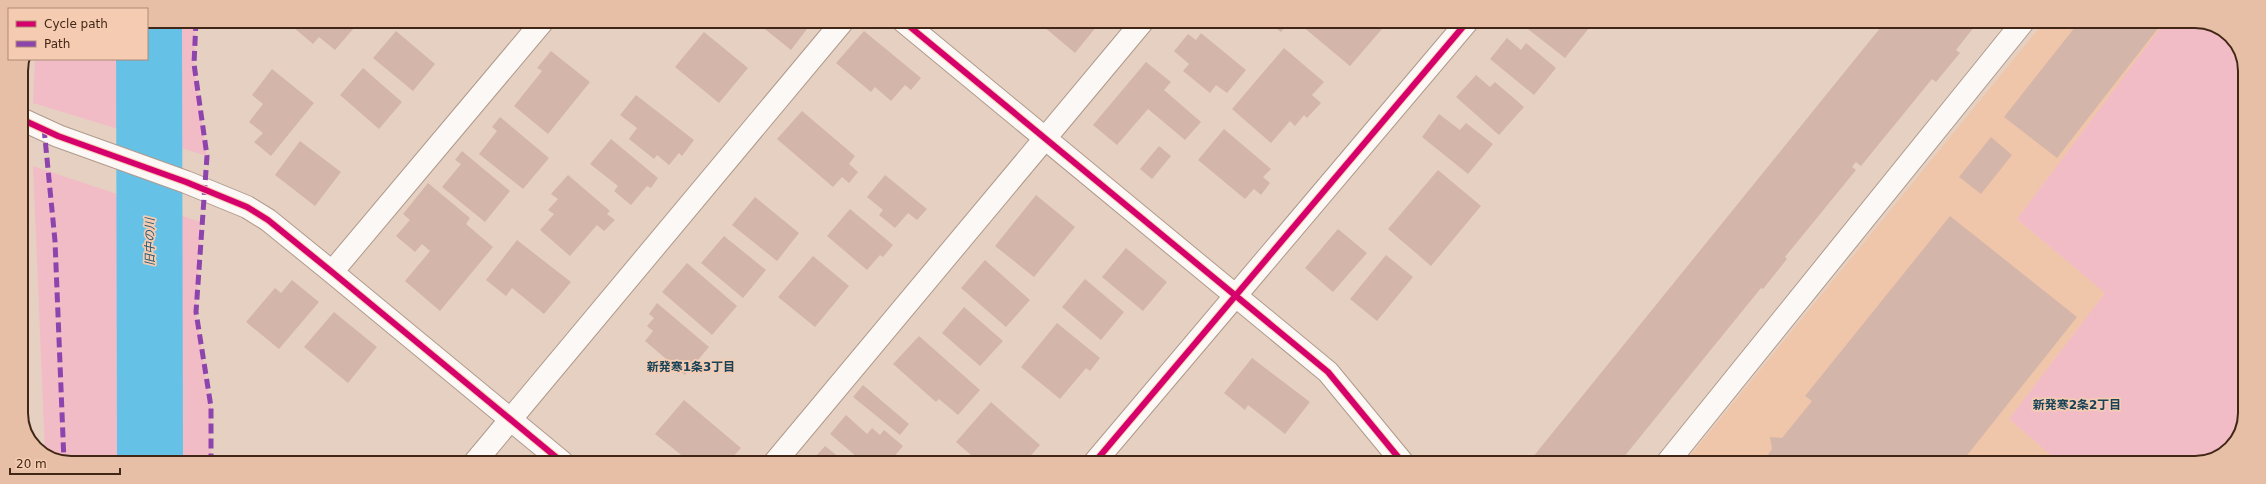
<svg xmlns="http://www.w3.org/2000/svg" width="2266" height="484" viewBox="0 0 2266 484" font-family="'DejaVu Sans','Noto Sans JP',sans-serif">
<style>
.built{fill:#f0c6aa}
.green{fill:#f2bcc7}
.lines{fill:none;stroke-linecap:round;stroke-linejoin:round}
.river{stroke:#66c1e7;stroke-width:66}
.building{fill:#d4b5a9}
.minor-casing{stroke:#b09a8b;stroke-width:24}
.minor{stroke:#fbf8f6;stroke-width:22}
.quiet{stroke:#8e44ad;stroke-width:5;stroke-dasharray:10 5;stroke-linecap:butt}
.cycleway-casing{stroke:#f5ccb2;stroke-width:8}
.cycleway{stroke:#d6006c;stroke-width:6}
.labels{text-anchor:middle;stroke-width:3.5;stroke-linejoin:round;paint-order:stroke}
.water-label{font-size:12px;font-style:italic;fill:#285b75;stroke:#f5ccb2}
.neighbourhood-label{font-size:12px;font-weight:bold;fill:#174258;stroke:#f5ccb2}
.rim{fill:none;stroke:#422716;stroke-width:2}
</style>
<rect width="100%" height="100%" fill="#e6d0c1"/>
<path class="built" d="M 2044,22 L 2205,22 L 2232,38 L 2245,67 L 2244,423 L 2228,451 L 2195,463 L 1684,463 Z"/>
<path class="green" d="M 147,21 L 196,21 L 194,64 L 207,156 L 33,103 L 35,59 L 147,59 Z
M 2165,22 L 2205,22 L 2232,38 L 2245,67 L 2244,423 L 2228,451 L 2195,463 L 2060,463 L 2009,419 L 2105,293 L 2017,219 Z
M 33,166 L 201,222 L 196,312 L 211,407 L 211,462 L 61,462 L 45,453 Z"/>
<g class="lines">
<path class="river" d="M 149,21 L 150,462"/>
</g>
<path class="building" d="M 286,21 L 360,21 L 335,50 L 319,37 L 313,44 Z
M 755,21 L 813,21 L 791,50 Z
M 1037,21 L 1101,21 L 1075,53 Z
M 1268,22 L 1289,22 L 1281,32 Z
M 1305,22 L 1388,22 L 1350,66 L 1302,26 Z
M 1519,22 L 1580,22 L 1589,28 L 1565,58 Z
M 1885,22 L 1978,22 L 1956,50 L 1960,53 L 1936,82 L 1932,79 L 1861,166 L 1856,162 L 1852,167 L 1856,170 L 1785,257 L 1787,259 L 1763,289 L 1761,288 L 1619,463 L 1528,463 Z
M 2079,22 L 2163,22 L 2057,158 L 2004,117 Z
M 396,31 L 435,64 L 413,91 L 373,58 Z
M 864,31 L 921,78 L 911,90 L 905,85 L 891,101 L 875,87 L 871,92 L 836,63 Z
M 704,32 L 748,68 L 719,103 L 675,67 Z
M 1201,33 L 1246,70 L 1227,93 L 1216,85 L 1210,93 L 1183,71 L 1189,64 L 1174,51 L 1188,34 L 1196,40 Z
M 1507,38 L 1521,50 L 1526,43 L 1556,68 L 1534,95 L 1490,59 Z
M 1284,48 L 1324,82 L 1312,95 L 1321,103 L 1307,118 L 1304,115 L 1295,126 L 1290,121 L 1271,143 L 1232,109 Z
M 551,51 L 590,82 L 548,134 L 514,106 L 542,71 L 537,68 Z
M 1146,62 L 1171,82 L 1164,90 L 1201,122 L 1185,140 L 1148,109 L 1117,145 L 1093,125 Z
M 363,68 L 402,102 L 379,129 L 340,95 Z
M 272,69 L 314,103 L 271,156 L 254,142 L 263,133 L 249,122 L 263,104 L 252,95 Z
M 1476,75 L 1490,87 L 1495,82 L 1524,107 L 1499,135 L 1456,97 Z
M 636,95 L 694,140 L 682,156 L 679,153 L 669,165 L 657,155 L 654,159 L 629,139 L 637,128 L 620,115 Z
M 802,111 L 855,156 L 849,164 L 858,172 L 849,183 L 842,177 L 833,187 L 777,139 Z
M 1439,114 L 1460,130 L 1466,123 L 1493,144 L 1468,174 L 1422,137 Z
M 500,117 L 549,158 L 523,189 L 479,154 L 497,131 L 492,127 Z
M 1224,129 L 1271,169 L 1263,177 L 1270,183 L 1261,195 L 1254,189 L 1245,199 L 1198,160 Z
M 1991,137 L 2012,155 L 1981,194 L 1959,177 Z
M 611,139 L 658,178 L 651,188 L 647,186 L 631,205 L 614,191 L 618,186 L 590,164 Z
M 300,141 L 341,172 L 315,206 L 275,175 Z
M 1159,146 L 1171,156 L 1152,179 L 1140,169 Z
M 462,151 L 510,191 L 485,222 L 442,187 L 461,164 L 455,160 Z
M 1438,170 L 1481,206 L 1431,266 L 1388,229 Z
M 568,175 L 610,211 L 607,214 L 615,220 L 604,231 L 597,225 L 570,256 L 540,230 L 554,214 L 548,210 L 558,199 L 551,194 Z
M 885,175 L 927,209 L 917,220 L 908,213 L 895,228 L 879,215 L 883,210 L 867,197 Z
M 428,183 L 470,218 L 466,224 L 493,247 L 440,311 L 405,281 L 430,251 L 422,244 L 415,252 L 396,236 L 410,220 L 403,214 Z
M 1036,195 L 1075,227 L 1034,277 L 995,246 Z
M 755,197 L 799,233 L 777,261 L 732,225 Z
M 850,209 L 893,245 L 883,257 L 880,255 L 867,270 L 827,236 Z
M 1950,216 L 2077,317 L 1961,463 L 1762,463 L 1772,449 L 1770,437 L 1782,438 L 1812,401 L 1805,396 Z
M 1338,229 L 1367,253 L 1333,292 L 1305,268 Z
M 724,236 L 766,270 L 743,298 L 701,263 Z
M 517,240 L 571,282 L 544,314 L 512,288 L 506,296 L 486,280 Z
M 1126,248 L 1167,282 L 1143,311 L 1102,277 Z
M 1386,255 L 1413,277 L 1377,321 L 1350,299 Z
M 813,256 L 849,286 L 815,327 L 778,297 Z
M 985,260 L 1030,300 L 1006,327 L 961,288 Z
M 687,263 L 737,306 L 712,335 L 662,292 Z
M 1085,279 L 1124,312 L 1101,340 L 1062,307 Z
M 292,280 L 319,302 L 279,349 L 246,322 L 275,288 L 281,293 Z
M 657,303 L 709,347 L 685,375 L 645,341 L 653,331 L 647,326 L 654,318 L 649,314 Z
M 964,307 L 1003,341 L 980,366 L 942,333 Z
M 334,312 L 377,347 L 348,383 L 304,347 Z
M 1057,323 L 1100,358 L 1090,371 L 1086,368 L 1060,399 L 1021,367 Z
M 919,336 L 980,390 L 958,415 L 939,399 L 936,402 L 893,364 Z
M 1252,358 L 1310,402 L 1285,434 L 1248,405 L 1245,410 L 1224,393 Z
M 863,385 L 909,424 L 900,435 L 853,397 Z
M 684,400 L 741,448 L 728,462 L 690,462 L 655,434 Z
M 991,402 L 1040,445 L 1025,462 L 979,462 L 956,442 Z
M 846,415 L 867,434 L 872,428 L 880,435 L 884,430 L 903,446 L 892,459 L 896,462 L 863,462 L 830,434 Z
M 825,446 L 845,462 L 811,462 Z
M 501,455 L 510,462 L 495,462 Z"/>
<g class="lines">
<g class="minor-casing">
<path id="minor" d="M 903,21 L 1328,372 L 1403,463
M 21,119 L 58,136 L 186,182 L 247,207 L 268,220 L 332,272 L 562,462
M 332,272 L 543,21
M 475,462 L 843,21
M 775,462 L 1143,21
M 1094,463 L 1467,22
M 1667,463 L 2023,22"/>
</g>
<use href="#minor" class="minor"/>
<path class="quiet" d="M 196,21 L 194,64 L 207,156 L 196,312 L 211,407 L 211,462
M 44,128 L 55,241 L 64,462"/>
<g class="cycleway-casing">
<path id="cycleway" d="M 903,21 L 1328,372 L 1403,463
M 21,119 L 58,136 L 186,182 L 247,207 L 268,220 L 332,272 L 562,462
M 1094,463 L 1467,22"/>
</g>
<use href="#cycleway" class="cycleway"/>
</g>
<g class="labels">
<g class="water-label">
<text transform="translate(150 242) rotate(-90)" y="4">旧中の川</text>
</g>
<g class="neighbourhood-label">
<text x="691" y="371">新発寒1条3丁目</text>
<text x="2077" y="409">新発寒2条2丁目</text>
</g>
</g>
<path d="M0 0H2266V484H0ZM71 28H2195A43 43 0 0 1 2238 71V413A43 43 0 0 1 2195 456H71A43 43 0 0 1 28 413V71A43 43 0 0 1 71 28Z" fill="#e7bfa6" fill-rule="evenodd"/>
<path class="rim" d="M71 28H2195A43 43 0 0 1 2238 71V413A43 43 0 0 1 2195 456H71A43 43 0 0 1 28 413V71A43 43 0 0 1 71 28Z"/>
<rect x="8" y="8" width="140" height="52" fill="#f5ccb2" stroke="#ad8a74"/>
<rect x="16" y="21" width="20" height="6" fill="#d6006c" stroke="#ad8a74"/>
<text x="44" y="28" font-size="12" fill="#422716">Cycle path</text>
<rect x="16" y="41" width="20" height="6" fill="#8e44ad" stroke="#ad8a74"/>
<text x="44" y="48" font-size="12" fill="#422716">Path</text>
<path d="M10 468v6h110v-6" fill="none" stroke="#422716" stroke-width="2"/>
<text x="16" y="468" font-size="12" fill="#422716" stroke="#f5ccb2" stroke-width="3" paint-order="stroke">20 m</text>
</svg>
